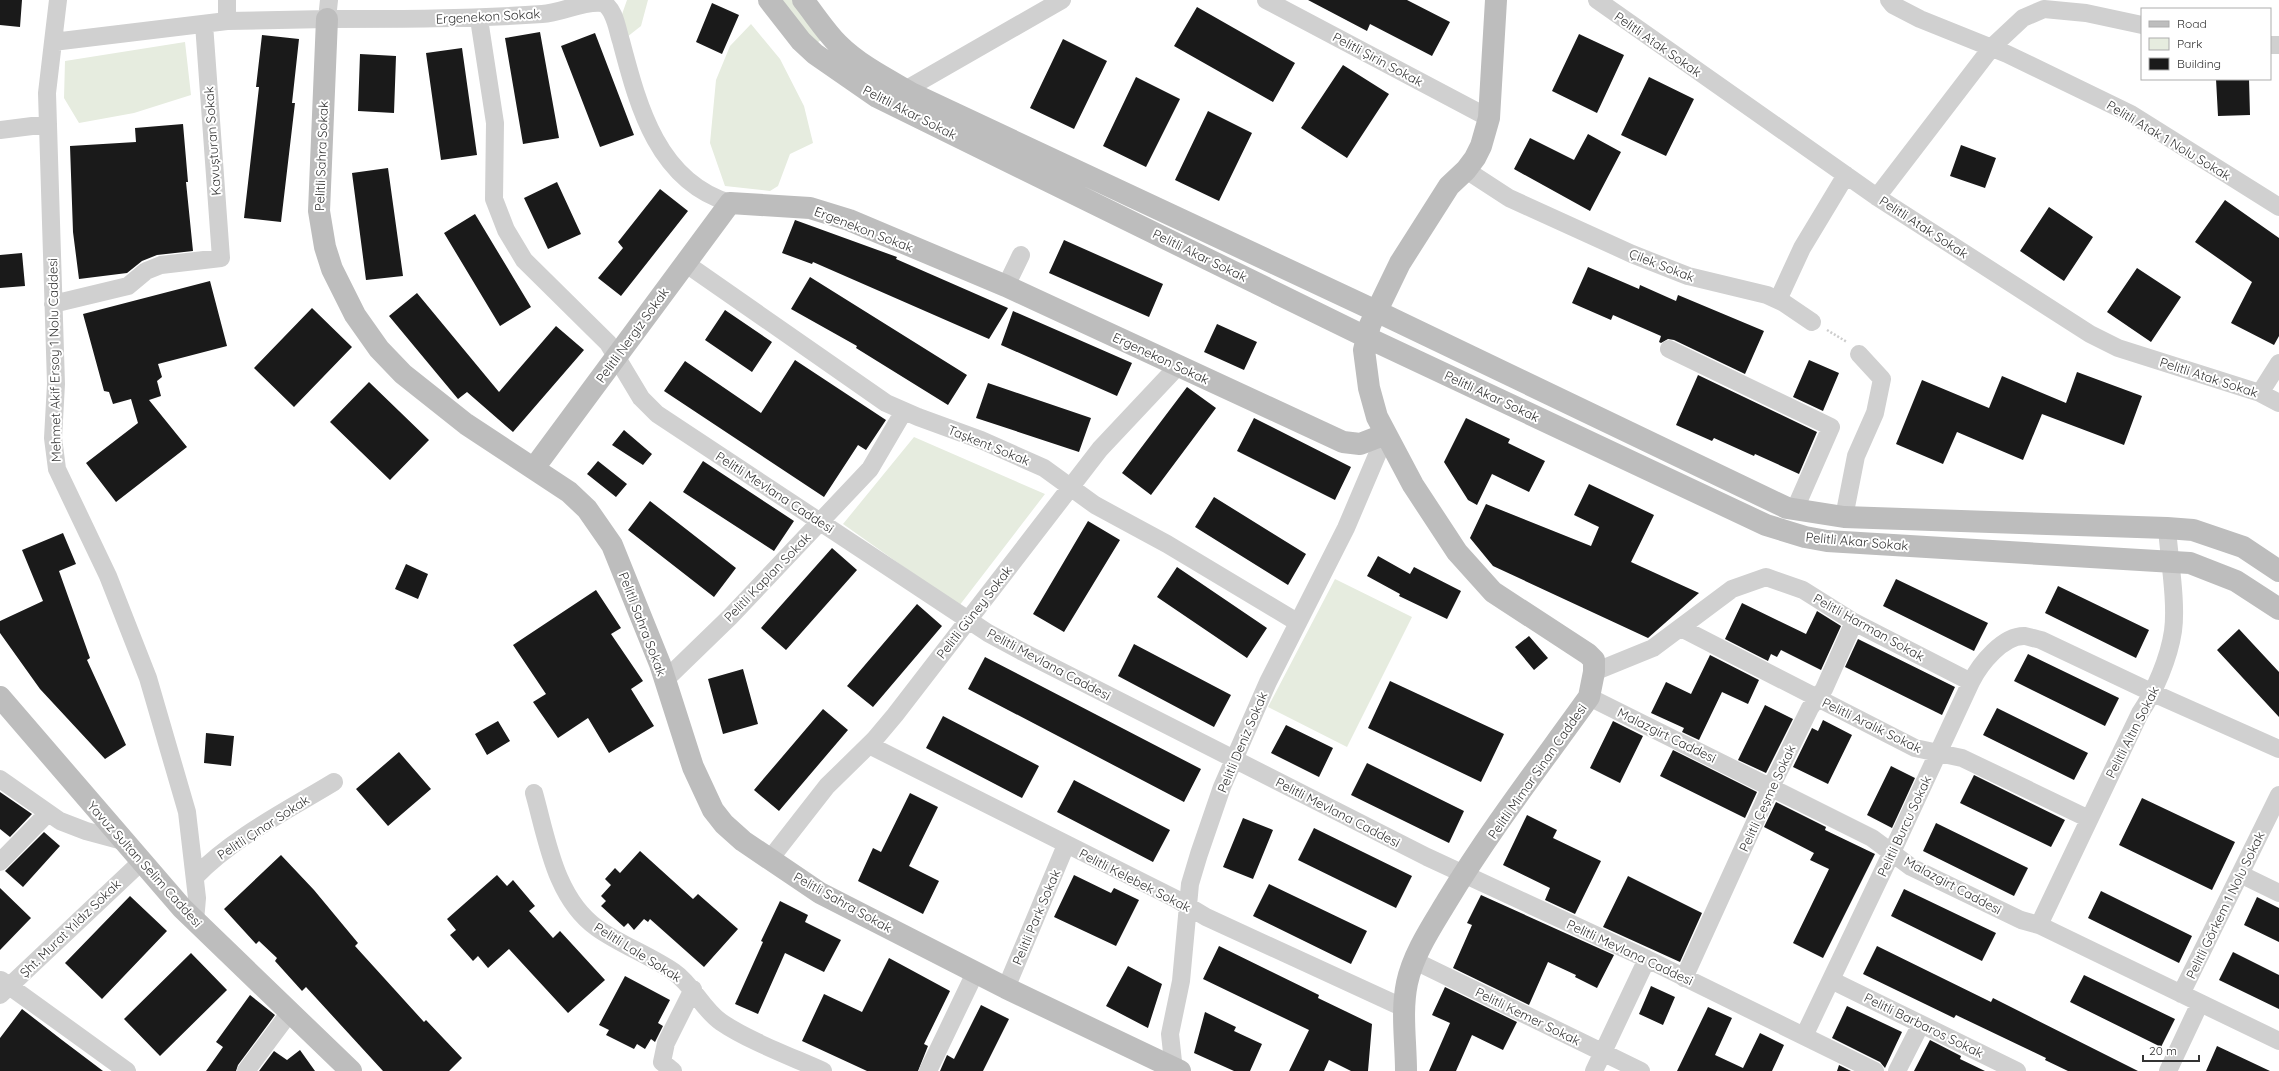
<svg xmlns="http://www.w3.org/2000/svg" width="2279" height="1071" viewBox="0 0 2279 1071" font-family="Quicksand,sans-serif">
<style>
.green{fill:#e6ecdf}
.building{fill:#1a1a1a}
.lines{fill:none;stroke-linecap:round;stroke-linejoin:round}
.path{stroke:#cdcdcd;stroke-width:2.5;stroke-dasharray:2 2;stroke-linecap:butt}
.street{stroke:#d0d0d0;stroke-width:18}
.secondary{stroke:#bdbdbd;stroke-width:22}
.labels{text-anchor:middle;stroke-width:4;stroke-linejoin:round;paint-order:stroke}
.street-label{font-size:13px;fill:#333;stroke:#fff}
</style>
<rect width="100%" height="100%" fill="#fff"/>
<path class="green" d="M 627,0 L 648,0 L 641,26 L 627,37 L 620,20 Z
M 769,0 L 804,0 L 829,34 L 809,49 Z
M 751,24 L 780,59 L 804,106 L 813,143 L 790,154 L 778,186 L 770,191 L 725,186 L 710,143 L 716,80 L 730,46 Z
M 185,42 L 191,95 L 134,113 L 79,123 L 64,98 L 65,61 Z
M 914,437 L 1045,494 L 959,606 L 843,524 Z
M 1335,579 L 1412,617 L 1347,747 L 1268,707 Z"/>
<path class="building" d="M 0,0 L 22,0 L 20,27 L 0,25 Z
M 1308,0 L 1407,0 L 1450,22 L 1432,56 L 1370,24 L 1367,31 Z
M 712,3 L 739,15 L 722,54 L 696,42 Z
M 1197,7 L 1295,63 L 1273,102 L 1174,46 Z
M 540,32 L 559,138 L 523,144 L 505,38 Z
M 595,33 L 634,135 L 600,147 L 561,46 Z
M 1579,34 L 1624,55 L 1597,113 L 1552,91 Z
M 262,35 L 299,39 L 292,103 L 295,103 L 281,222 L 244,218 L 259,87 L 256,87 Z
M 1063,39 L 1107,61 L 1074,129 L 1030,108 Z
M 462,48 L 477,155 L 441,160 L 426,53 Z
M 360,54 L 396,56 L 394,113 L 358,111 Z
M 1343,65 L 1389,94 L 1347,158 L 1301,128 Z
M 1136,77 L 1180,99 L 1146,167 L 1103,146 Z
M 1649,77 L 1694,99 L 1666,156 L 1621,135 Z
M 2216,79 L 2249,79 L 2250,115 L 2218,116 Z
M 1208,111 L 1252,133 L 1219,201 L 1175,180 Z
M 183,124 L 188,182 L 186,182 L 193,251 L 157,255 L 142,261 L 127,273 L 79,279 L 73,232 L 70,146 L 136,142 L 135,128 Z
M 1588,134 L 1621,152 L 1590,211 L 1514,169 L 1530,138 L 1574,160 Z
M 1961,145 L 1996,158 L 1985,188 L 1950,176 Z
M 388,168 L 403,276 L 366,280 L 352,173 Z
M 557,182 L 581,234 L 548,249 L 524,198 Z
M 660,189 L 688,211 L 621,296 L 598,278 L 623,248 L 618,242 Z
M 2225,200 L 2279,238 L 2279,336 L 2274,345 L 2231,323 L 2252,282 L 2195,242 Z
M 2049,207 L 2093,237 L 2064,281 L 2020,251 Z
M 475,214 L 531,307 L 500,326 L 444,233 Z
M 795,220 L 897,257 L 896,259 L 1008,308 L 989,339 L 813,262 L 812,264 L 782,253 Z
M 1064,240 L 1163,284 L 1149,317 L 1049,273 Z
M 22,253 L 25,286 L 0,288 L 0,255 Z
M 1588,267 L 1639,289 L 1640,285 L 1676,301 L 1678,295 L 1764,331 L 1745,374 L 1674,340 L 1668,339 L 1661,343 L 1659,342 L 1661,336 L 1613,315 L 1611,320 L 1572,303 Z
M 2137,268 L 2181,297 L 2151,342 L 2107,312 Z
M 810,277 L 967,375 L 948,405 L 856,348 L 857,346 L 791,309 Z
M 210,281 L 227,346 L 158,364 L 162,377 L 157,381 L 161,396 L 149,400 L 187,447 L 116,502 L 86,463 L 138,423 L 131,399 L 113,404 L 109,392 L 104,391 L 83,314 Z
M 417,293 L 499,392 L 556,326 L 584,350 L 513,432 L 467,392 L 458,399 L 389,316 Z
M 312,308 L 352,347 L 294,407 L 254,368 Z
M 725,310 L 772,342 L 752,372 L 705,340 Z
M 1013,311 L 1132,363 L 1117,396 L 1001,345 Z
M 1217,324 L 1257,342 L 1244,370 L 1204,352 Z
M 795,360 L 886,420 L 866,450 L 858,445 L 824,497 L 664,391 L 685,361 L 761,413 Z
M 1809,360 L 1839,373 L 1823,411 L 1793,397 Z
M 2077,372 L 2142,396 L 2124,445 L 2042,414 L 2023,460 L 1957,432 L 1943,464 L 1896,444 L 1922,380 L 1989,408 L 2002,376 L 2066,403 Z
M 1698,375 L 1817,432 L 1799,474 L 1755,454 L 1754,456 L 1714,438 L 1712,441 L 1676,425 Z
M 369,382 L 429,440 L 390,480 L 330,422 Z
M 988,383 L 1091,418 L 1079,452 L 976,418 Z
M 1187,387 L 1216,408 L 1151,495 L 1122,473 Z
M 1254,418 L 1351,467 L 1335,500 L 1237,451 Z
M 1466,418 L 1510,439 L 1508,443 L 1545,461 L 1529,492 L 1492,474 L 1477,505 L 1468,500 L 1444,462 Z
M 624,430 L 652,454 L 643,465 L 612,445 Z
M 598,461 L 627,484 L 616,497 L 587,474 Z
M 703,461 L 794,521 L 774,551 L 683,492 Z
M 1589,484 L 1654,515 L 1631,562 L 1699,593 L 1648,638 L 1493,566 L 1470,538 L 1486,504 L 1591,546 L 1599,527 L 1574,515 Z
M 1214,497 L 1306,554 L 1288,585 L 1195,527 Z
M 650,501 L 736,568 L 714,597 L 628,530 Z
M 1088,521 L 1120,540 L 1064,632 L 1033,614 Z
M 63,533 L 76,564 L 59,571 L 90,658 L 87,660 L 126,745 L 105,759 L 40,689 L 0,633 L 0,621 L 43,601 L 22,550 Z
M 832,548 L 857,570 L 786,650 L 761,628 Z
M 1378,556 L 1410,574 L 1414,567 L 1461,591 L 1447,619 L 1399,596 L 1400,594 L 1367,576 Z
M 406,564 L 428,574 L 418,599 L 395,589 Z
M 1177,567 L 1267,628 L 1247,658 L 1157,597 Z
M 1896,579 L 1988,623 L 1974,651 L 1883,606 Z
M 2058,586 L 2149,630 L 2136,658 L 2045,613 Z
M 596,590 L 621,628 L 611,634 L 643,681 L 631,689 L 654,726 L 609,753 L 588,718 L 558,738 L 533,702 L 546,694 L 513,645 Z
M 1742,603 L 1806,634 L 1817,611 L 1841,626 L 1821,670 L 1781,650 L 1777,657 L 1771,654 L 1768,661 L 1725,639 Z
M 917,604 L 942,626 L 873,707 L 847,686 Z
M 2239,629 L 2279,672 L 2279,717 L 2217,650 Z
M 1529,636 L 1548,658 L 1534,670 L 1515,647 Z
M 1858,639 L 1955,687 L 1942,715 L 1845,667 Z
M 1134,644 L 1231,695 L 1214,727 L 1118,676 Z
M 2028,654 L 2119,698 L 2105,726 L 2014,681 Z
M 1710,655 L 1759,680 L 1748,704 L 1722,692 L 1699,740 L 1682,732 L 1684,728 L 1651,713 L 1666,682 L 1691,694 Z
M 985,657 L 1201,769 L 1184,802 L 968,689 Z
M 743,669 L 758,724 L 723,734 L 708,679 Z
M 1390,681 L 1504,734 L 1481,782 L 1368,728 Z
M 1765,705 L 1793,719 L 1766,773 L 1738,760 Z
M 1997,708 L 2088,753 L 2074,780 L 1983,735 Z
M 823,709 L 848,730 L 779,811 L 754,790 Z
M 943,716 L 1039,766 L 1022,798 L 926,748 Z
M 1823,720 L 1852,735 L 1828,784 L 1793,767 L 1812,728 L 1818,731 Z
M 498,721 L 510,741 L 487,755 L 475,734 Z
M 1613,721 L 1643,736 L 1620,783 L 1590,768 Z
M 1286,725 L 1333,748 L 1319,777 L 1271,753 Z
M 206,733 L 234,736 L 231,766 L 204,763 Z
M 1673,750 L 1757,792 L 1745,818 L 1660,776 Z
M 399,752 L 431,789 L 388,826 L 356,789 Z
M 1367,763 L 1464,811 L 1449,843 L 1351,795 Z
M 1891,766 L 1915,778 L 1892,828 L 1867,815 Z
M 1974,775 L 2065,820 L 2051,847 L 1960,803 Z
M 1074,780 L 1170,830 L 1153,862 L 1057,812 Z
M 0,792 L 32,814 L 10,837 L 0,829 Z
M 910,793 L 938,807 L 909,866 L 939,881 L 923,914 L 858,881 L 873,848 L 881,852 Z
M 2142,798 L 2235,842 L 2212,890 L 2119,845 Z
M 1776,802 L 1826,827 L 1825,830 L 1875,854 L 1823,958 L 1793,943 L 1829,869 L 1810,860 L 1814,853 L 1764,827 Z
M 1527,815 L 1557,830 L 1553,838 L 1601,861 L 1575,914 L 1545,900 L 1550,888 L 1503,865 Z
M 1243,818 L 1273,830 L 1253,879 L 1223,867 Z
M 1936,823 L 2028,868 L 2014,896 L 1923,851 Z
M 1314,828 L 1412,876 L 1396,908 L 1298,860 Z
M 44,832 L 60,846 L 23,887 L 5,871 Z
M 640,851 L 693,899 L 698,894 L 738,929 L 704,967 L 650,919 L 648,922 L 644,919 L 634,930 L 628,923 L 624,927 L 601,906 L 606,901 L 601,896 L 611,885 L 605,879 L 615,868 L 620,873 Z
M 281,855 L 314,890 L 358,943 L 355,946 L 424,1022 L 426,1020 L 462,1058 L 449,1071 L 383,1071 L 306,987 L 302,991 L 275,961 L 277,958 L 259,941 L 256,944 L 224,909 Z
M 497,875 L 507,886 L 513,880 L 535,906 L 529,911 L 553,938 L 560,931 L 605,980 L 568,1013 L 509,949 L 488,968 L 478,956 L 473,961 L 450,935 L 456,930 L 447,919 Z
M 1074,875 L 1111,893 L 1114,888 L 1139,900 L 1116,946 L 1054,917 Z
M 1628,876 L 1702,913 L 1680,962 L 1603,927 Z
M 1269,884 L 1367,931 L 1351,964 L 1253,916 Z
M 0,888 L 31,918 L 0,950 Z
M 1904,889 L 1996,933 L 1982,961 L 1891,916 Z
M 2101,891 L 2192,936 L 2179,963 L 2088,918 Z
M 1481,895 L 1614,955 L 1597,988 L 1575,977 L 1576,975 L 1548,962 L 1529,1005 L 1453,968 L 1472,925 L 1467,923 Z
M 130,896 L 167,931 L 102,999 L 65,963 Z
M 2257,897 L 2279,908 L 2279,942 L 2244,925 Z
M 780,901 L 808,915 L 805,922 L 841,940 L 824,972 L 785,953 L 758,1014 L 735,1004 L 763,942 L 761,941 Z
M 1219,946 L 1319,995 L 1318,998 L 1372,1024 L 1368,1071 L 1351,1071 L 1329,1060 L 1324,1071 L 1289,1071 L 1309,1030 L 1203,979 Z
M 1877,946 L 1991,1002 L 1993,998 L 2138,1071 L 2068,1071 L 2045,1060 L 2046,1058 L 1956,1015 L 1954,1018 L 1863,974 Z
M 2233,952 L 2279,975 L 2279,1009 L 2219,980 Z
M 191,953 L 227,990 L 160,1056 L 124,1019 Z
M 889,958 L 950,991 L 924,1044 L 928,1046 L 918,1071 L 867,1071 L 802,1041 L 824,994 L 862,1012 Z
M 1128,966 L 1162,984 L 1148,1028 L 1106,1006 Z
M 2084,975 L 2175,1019 L 2161,1047 L 2070,1002 Z
M 625,976 L 670,1000 L 658,1023 L 663,1026 L 655,1042 L 651,1039 L 645,1049 L 637,1044 L 634,1049 L 606,1035 L 609,1030 L 599,1025 Z
M 1651,986 L 1675,997 L 1663,1025 L 1639,1014 Z
M 1445,987 L 1517,1022 L 1503,1050 L 1472,1035 L 1456,1071 L 1429,1071 L 1450,1023 L 1432,1015 Z
M 250,995 L 275,1015 L 238,1065 L 236,1071 L 206,1071 L 223,1047 L 216,1042 Z
M 981,1005 L 1009,1019 L 983,1071 L 940,1071 L 947,1055 L 954,1059 Z
M 1847,1006 L 1902,1032 L 1885,1068 L 1880,1062 L 1832,1038 Z
M 1708,1007 L 1732,1018 L 1715,1055 L 1743,1068 L 1760,1033 L 1784,1045 L 1772,1071 L 1677,1071 Z
M 22,1009 L 62,1040 L 103,1071 L 0,1071 L 0,1038 Z
M 1205,1012 L 1236,1027 L 1234,1031 L 1262,1044 L 1250,1071 L 1234,1071 L 1194,1053 Z
M 1930,1040 L 1961,1056 L 1960,1059 L 1985,1071 L 1914,1071 Z
M 2217,1046 L 2270,1071 L 2206,1071 Z
M 300,1050 L 315,1071 L 259,1071 L 274,1051 L 287,1060 Z
M 1839,1065 L 1851,1071 L 1837,1071 Z"/>
<g class="lines">
<path class="path" d="M 1827,330 L 1847,342"/>
<path class="street" d="M 1266,0 L 1489,118
M 1597,0 L 1877,197 L 2090,334 L 2118,348 L 2260,393 L 2279,403
M 1889,0 L 1893,5 L 1920,19 L 2007,54 L 2131,114 L 2279,207
M 327,19 C 399,19 470,19 542,14 C 562,13 584,0 603,3 C 615,9 617,29 621,41 C 638,105 657,181 730,203
M 479,19 L 495,123 L 494,199 L 506,230 L 524,260 L 608,343 L 641,398 L 657,414 L 988,633 L 1023,652 L 1427,857 L 1647,959 L 1875,1071
M 227,21 L 327,19 L 329,0
M 53,42 L 58,0
M 2270,45 L 2279,45
M 905,90 L 1062,0
M 0,130 L 48,124
M 1466,170 L 1509,198 L 1632,254 L 1688,276 L 1767,295 L 1784,303 L 1812,322
M 1877,197 L 1992,47 L 2023,18 L 2044,9 L 2086,13 L 2142,25
M 685,263 L 886,403 L 918,417 L 981,440 L 1044,468 L 1095,505 L 1167,544 L 1297,622
M 1006,286 L 1021,255
M 1778,300 L 1802,248 L 1846,175
M 53,304 L 128,286 L 146,271 L 161,265 L 221,258 L 204,24
M 1669,349 L 1831,427 L 1795,509
M 2260,393 L 2279,363
M 1844,517 L 1856,456 L 1875,413 L 1882,379 L 1859,354
M 1681,628 L 1915,748 L 1962,758 L 2089,819
M 1594,672 L 1653,648 L 1732,589 L 1766,577 L 1803,590 L 1854,622 L 1971,682
M 665,680 L 730,617 L 870,469 L 904,411
M 1589,697 L 1872,838 L 1911,867 L 2021,920 L 2039,925 L 2279,1041
M 869,745 L 1176,899 L 1206,917 L 1404,1008
M 0,779 L 60,821 L 86,831 L 123,841
M 534,793 C 547,839 555,898 597,928 C 621,945 649,955 674,972 C 693,985 702,1009 721,1022 C 749,1041 792,1057 823,1071
M 770,859 L 827,786 L 874,740 L 895,715 L 1100,449 L 1179,365
M 0,862 L 48,813
M 2240,874 L 2279,893
M 195,877 C 232,838 288,810 334,782
M 195,921 L 197,898 L 187,812 L 148,678 L 108,576 L 57,469 L 53,438 L 56,384 L 47,93 L 53,42 L 227,21 L 227,0
M 2039,925 L 2140,713 C 2155,691 2169,658 2173,631 C 2177,603 2169,557 2167,528
M 1415,961 L 1641,1071
M 1684,978 L 1771,787 L 1810,708 L 1824,689 L 1854,622
M 1,980 L 127,1071
M 1831,980 L 2017,1071
M 1006,988 L 1066,845
M 2181,994 L 2279,795
M 0,995 L 141,862
M 1804,1036 L 1892,852 L 1971,682 C 1980,664 2003,635 2025,636 C 2030,637 2036,639 2041,640 L 2153,693 L 2279,749
M 246,1071 L 290,1012
M 673,1071 L 662,1062 L 666,1043 L 693,989
M 928,1071 L 975,973
M 1174,1071 L 1170,1034 L 1181,981 L 1190,884 L 1199,854 L 1222,787 L 1268,682 L 1346,528 L 1386,434
M 1594,1071 L 1647,959
M 1897,1071 L 1921,1024
M 2168,1071 L 2200,1003"/>
<path class="secondary" d="M 769,0 L 801,41 L 815,54 L 877,97 L 1366,337 L 1766,525 L 1805,537 L 1827,541 L 2190,563 L 2236,581 L 2279,609
M 803,0 C 815,15 825,31 838,44 C 859,65 887,79 913,94 L 1376,311 L 1787,508 L 1844,517 L 2167,528 L 2193,530 L 2243,547 L 2279,571
M 327,19 L 319,211 L 325,247 L 332,269 L 355,315 L 379,349 L 403,374 L 466,424 L 569,492 L 587,509 L 612,545 L 660,664 L 693,767 L 713,810 L 724,824 L 743,841 L 820,893 L 1006,988 L 1180,1071
M 534,468 L 730,203 L 810,208 L 849,220 L 1006,286 L 1343,442 L 1360,444 L 1386,434
M 0,697 L 182,908 L 351,1071
M 1406,1071 C 1406,1042 1401,1012 1407,983 C 1413,954 1432,926 1447,901 C 1490,830 1541,764 1589,697 L 1594,672 L 1594,660 L 1588,654 L 1493,592 L 1457,552 L 1413,485 L 1377,417 L 1369,388 L 1364,350 L 1370,325 L 1400,263 L 1449,186 L 1466,170 L 1475,158 L 1481,146 L 1489,118 L 1496,0"/>
</g>
<g class="labels">
<g class="street-label">
<text transform="translate(488 16) rotate(-3)" y="5">Ergenekon Sokak</text>
<text transform="translate(1658 44) rotate(35)" y="5">Pelitli Atak Sokak</text>
<text transform="translate(1378 59) rotate(28)" y="5">Pelitli Şirin Sokak</text>
<text transform="translate(910 112) rotate(27)" y="5">Pelitli Akar Sokak</text>
<text transform="translate(2169 140) rotate(31)" y="5">Pelitli Atak 1 Nolu Sokak</text>
<text transform="translate(212 141) rotate(-94)" y="5">Kavuşturan Sokak</text>
<text transform="translate(321 156) rotate(-88)" y="5">Pelitli Sahra Sokak</text>
<text transform="translate(1924 227) rotate(33)" y="5">Pelitli Atak Sokak</text>
<text transform="translate(864 229) rotate(21)" y="5">Ergenekon Sokak</text>
<text transform="translate(1200 255) rotate(26)" y="5">Pelitli Akar Sokak</text>
<text transform="translate(1662 265) rotate(21)" y="5">Çilek Sokak</text>
<text transform="translate(632 335) rotate(-54)" y="5">Pelitli Nergiz Sokak</text>
<text transform="translate(1161 358) rotate(25)" y="5">Ergenekon Sokak</text>
<text transform="translate(54 360) rotate(-91)" y="5">Mehmet Akif Ersoy 1 Nolu Caddesi</text>
<text transform="translate(2209 377) rotate(18)" y="5">Pelitli Atak Sokak</text>
<text transform="translate(1492 396) rotate(25)" y="5">Pelitli Akar Sokak</text>
<text transform="translate(989 445) rotate(22)" y="5">Taşkent Sokak</text>
<text transform="translate(775 492) rotate(33)" y="5">Pelitli Mevlana Caddesi</text>
<text transform="translate(1857 541) rotate(5)" y="5">Pelitli Akar Sokak</text>
<text transform="translate(767 577) rotate(-46)" y="5">Pelitli Kaplan Sokak</text>
<text transform="translate(974 612) rotate(-52)" y="5">Pelitli Güney Sokak</text>
<text transform="translate(643 624) rotate(69)" y="5">Pelitli Sahra Sokak</text>
<text transform="translate(1869 627) rotate(29)" y="5">Pelitli Harman Sokak</text>
<text transform="translate(1049 664) rotate(28)" y="5">Pelitli Mevlana Caddesi</text>
<text transform="translate(1872 725) rotate(26)" y="5">Pelitli Aralık Sokak</text>
<text transform="translate(2132 732) rotate(-63)" y="5">Pelitli Altın Sokak</text>
<text transform="translate(1667 735) rotate(26)" y="5">Malazgirt Caddesi</text>
<text transform="translate(1242 742) rotate(-67)" y="5">Pelitli Deniz Sokak</text>
<text transform="translate(1537 771) rotate(-55)" y="5">Pelitli Mimar Sinan Caddesi</text>
<text transform="translate(1767 798) rotate(-65)" y="5">Pelitli Çeşme Sokak</text>
<text transform="translate(1338 812) rotate(27)" y="5">Pelitli Mevlana Caddesi</text>
<text transform="translate(1904 826) rotate(-65)" y="5">Pelitli Burcu Sokak</text>
<text transform="translate(263 827) rotate(-33)" y="5">Pelitli Çınar Sokak</text>
<text transform="translate(145 864) rotate(48)" y="5">Yavuz Sultan Selim Caddesi</text>
<text transform="translate(1135 880) rotate(27)" y="5">Pelitli Kelebek Sokak</text>
<text transform="translate(1953 885) rotate(28)" y="5">Malazgirt Caddesi</text>
<text transform="translate(843 902) rotate(29)" y="5">Pelitli Sahra Sokak</text>
<text transform="translate(2225 905) rotate(-64)" y="5">Pelitli Görkem 1 Nolu Sokak</text>
<text transform="translate(1036 917) rotate(-67)" y="5">Pelitli Park Sokak</text>
<text transform="translate(70 928) rotate(-44)" y="5">Şht. Murat Yıldız Sokak</text>
<text transform="translate(638 952) rotate(32)" y="5">Pelitli Lale Sokak</text>
<text transform="translate(1630 952) rotate(25)" y="5">Pelitli Mevlana Caddesi</text>
<text transform="translate(1528 1016) rotate(26)" y="5">Pelitli Kemer Sokak</text>
<text transform="translate(1924 1025) rotate(26)" y="5">Pelitli Barbaros Sokak</text>
</g>
</g>
<rect x="2141" y="8" width="130" height="72" fill="#ffffff" stroke="#adadad"/>
<rect x="2149" y="21" width="20" height="6" fill="#bdbdbd" stroke="#adadad"/>
<text x="2177" y="28" font-size="12" fill="#333333">Road</text>
<rect x="2149" y="38" width="20" height="12" fill="#e6ecdf" stroke="#adadad"/>
<text x="2177" y="48" font-size="12" fill="#333333">Park</text>
<rect x="2149" y="58" width="20" height="12" fill="#1a1a1a" stroke="#adadad"/>
<text x="2177" y="68" font-size="12" fill="#333333">Building</text>
<path d="M2143 1055v6h56v-6" fill="none" stroke="#333333" stroke-width="2"/>
<text x="2149" y="1055" font-size="12" fill="#333333" stroke="#ffffff" stroke-width="3" paint-order="stroke">20 m</text>
</svg>
